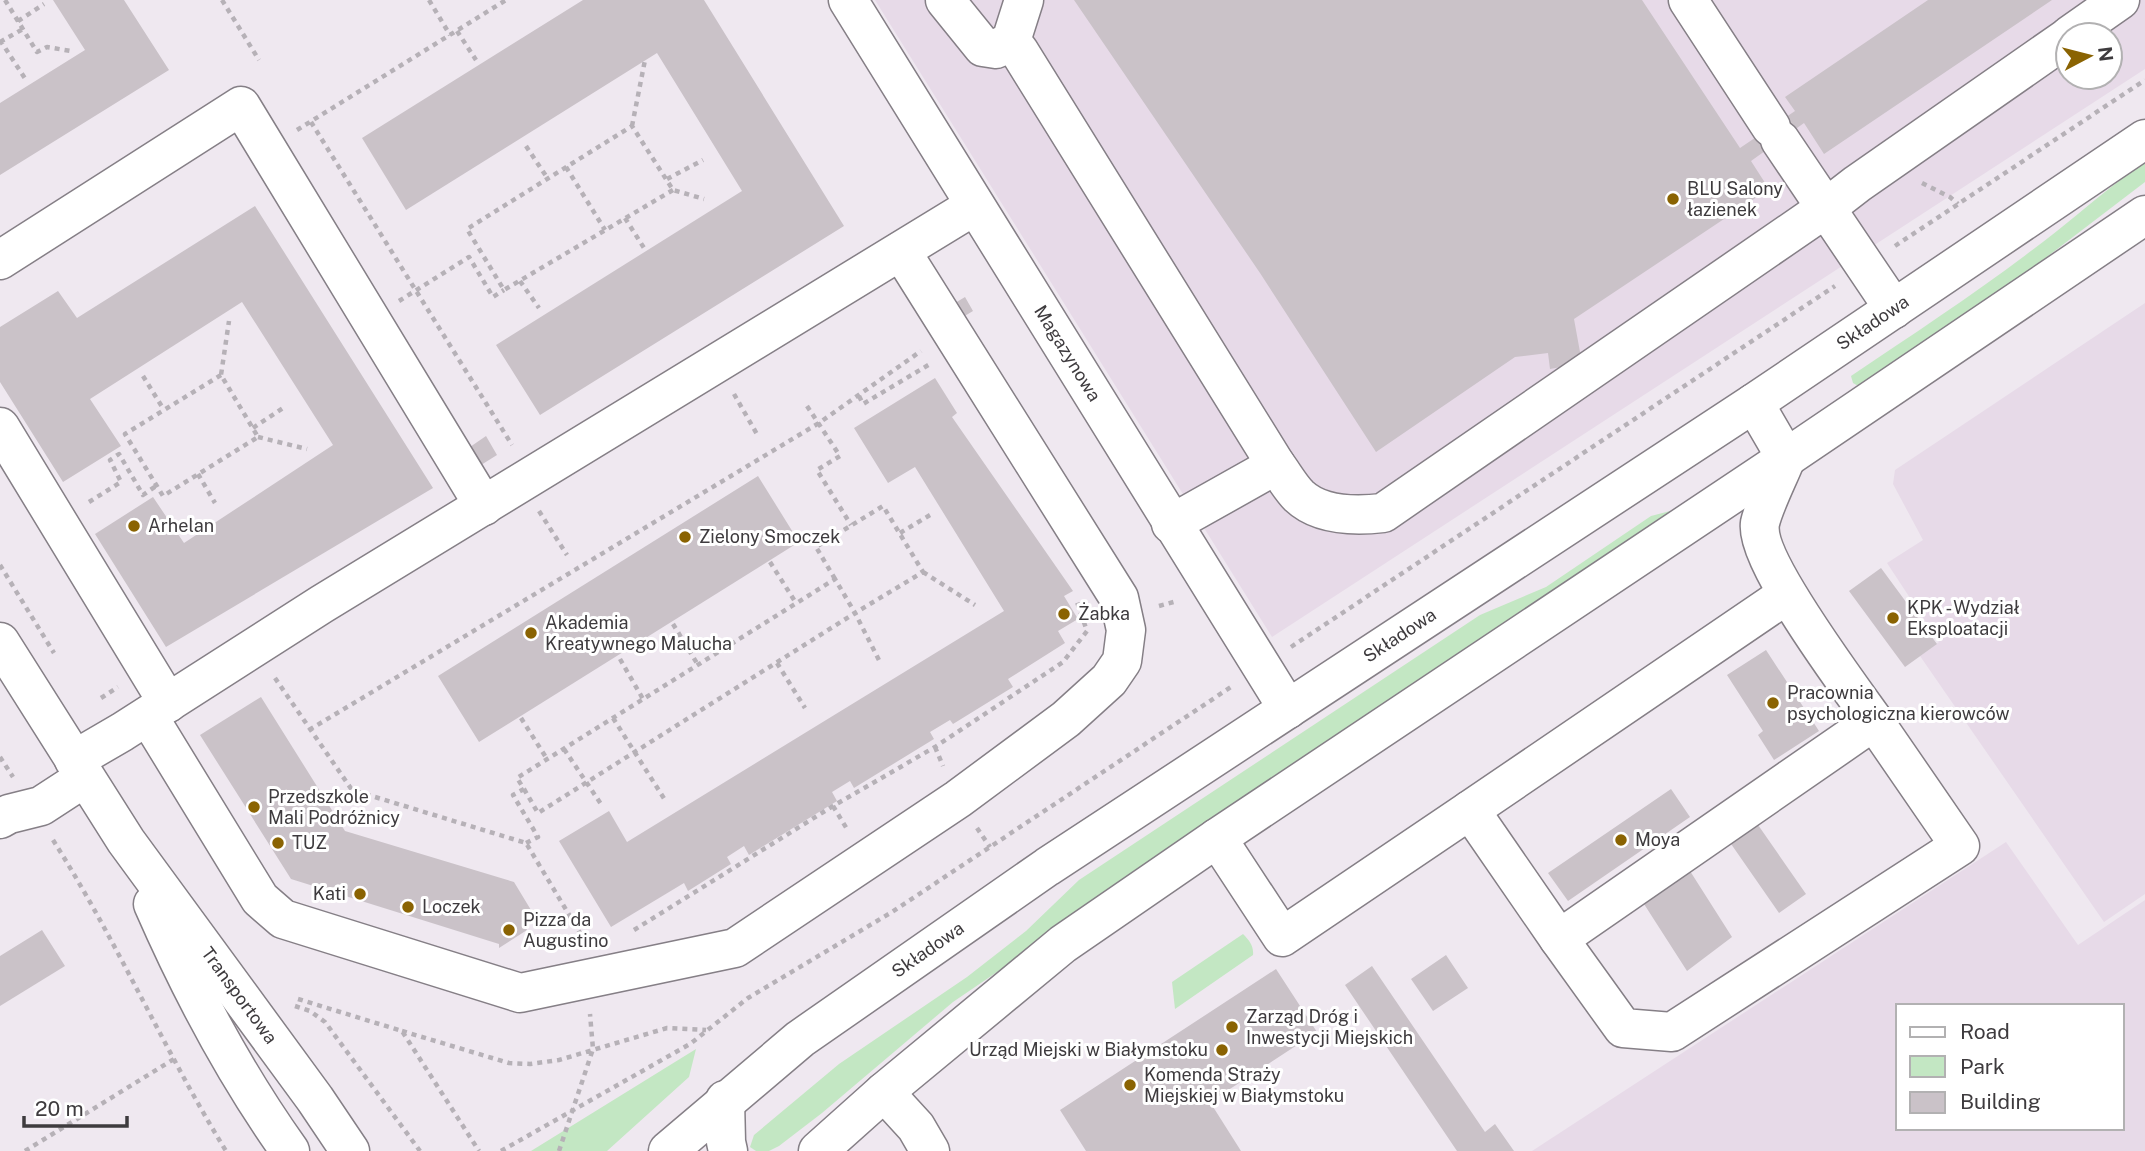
<svg xmlns="http://www.w3.org/2000/svg" width="2145" height="1151" viewBox="0 0 2145 1151" font-family="'Public Sans',sans-serif">
<style>
.built{fill:#e7dae8;fill-rule:evenodd}
.green{fill:#c3e7c3}
.building{fill:#cac2c8}
.lines{fill:none;stroke-linecap:round;stroke-linejoin:round}
.minor-casing{stroke:#857f86;stroke-width:41}
.major-casing{stroke:#857f86;stroke-width:41}
.path{stroke:#b6b1b7;stroke-width:4.5;stroke-dasharray:5 5;stroke-linecap:butt}
.minor{stroke:#fff;stroke-width:38}
.major{stroke:#fff;stroke-width:38}
.poi-dot{fill:#8a6302;stroke:#fff;stroke-width:2.5}
.labels{text-anchor:middle;stroke-width:6;stroke-linejoin:round;paint-order:stroke}
.poi-label{font-size:18px;fill:#3e3b3e;stroke:#fff;text-anchor:start}
.street-label{font-size:18px;fill:#3e3b3e;stroke:#fff}
</style>
<rect width="100%" height="100%" fill="#efe8f0"/>
<path class="built" d="M 875,0 L 2145,0 L 2145,69 L 1272,637 ZM 2068,35 L 2110,35 L 2110,77 L 2068,77 Z
M 2145,303 L 2145,894 L 2104,922 L 1920,656 L 1939,642 L 1887,563 L 1923,540 L 1893,484 L 1895,470 Z
M 2006,842 L 2078,945 L 2145,900 L 2145,1151 L 1532,1151 ZM 1898,1006 L 2122,1006 L 2122,1128 L 1898,1128 Z"/>
<path class="green" d="M 2145,162 L 2145,182 L 1980,308 L 1860,387 L 1853,383 L 1851,376 C 1921,329 1991,283 2057,231 C 2086,208 2114,183 2145,162 Z
M 1674,510 L 953,1002 L 822,1113 L 779,1146 L 769,1151 L 756,1151 L 750,1147 L 754,1135 L 839,1064 L 967,977 L 1026,931 L 1079,880 L 1480,615 L 1546,587 L 1651,516 Z
M 1243,934 C 1249,940 1254,946 1253,955 L 1175,1009 L 1172,982 Z
M 696,1049 L 689,1077 L 607,1151 L 531,1151 Z"/>
<path class="building" d="M 53,0 L 124,0 L 169,70 L 0,175 L 0,103 L 85,50 Z
M 583,0 L 704,0 L 844,226 L 540,415 L 496,345 L 742,191 L 657,53 L 406,210 L 362,138 Z
M 1074,0 L 1642,0 L 1740,148 L 1795,111 L 1785,97 L 1928,0 L 2052,0 L 1824,154 L 1804,123 L 1751,161 L 1769,189 L 1574,319 L 1582,363 L 1550,369 L 1548,353 L 1515,357 L 1376,452 L 1260,273 Z
M 255,206 L 433,488 L 166,647 L 95,534 L 153,497 L 184,543 L 333,445 L 242,302 L 90,399 L 121,446 L 63,482 L 0,382 L 0,327 L 58,291 L 77,318 Z
M 965,297 L 973,311 L 963,317 L 955,303 Z
M 935,378 L 957,413 L 952,417 L 1073,591 L 1064,596 L 1078,619 L 1058,631 L 1065,643 L 1008,679 L 1013,687 L 953,724 L 950,720 L 930,732 L 934,739 L 854,788 L 850,781 L 832,792 L 837,801 L 749,855 L 744,846 L 727,857 L 731,864 L 688,891 L 684,883 L 611,927 L 559,841 L 609,811 L 627,842 L 1004,611 L 915,467 L 888,483 L 854,428 Z
M 486,436 L 497,455 L 481,465 L 470,447 Z
M 758,476 L 799,542 L 479,742 L 438,676 Z
M 1881,568 L 1937,644 L 1905,667 L 1849,591 Z
M 1766,650 L 1819,731 L 1774,760 L 1758,735 L 1763,731 L 1727,675 Z
M 261,697 L 345,831 L 514,882 L 534,915 L 523,922 L 527,930 L 499,948 L 499,944 L 291,879 L 200,735 Z
M 1671,789 L 1690,817 L 1568,901 L 1548,873 Z
M 1756,822 L 1806,894 L 1779,913 L 1729,841 Z
M 1690,871 L 1732,937 L 1687,971 L 1644,904 Z
M 42,930 L 65,966 L 0,1006 L 0,956 Z
M 1446,955 L 1468,988 L 1433,1011 L 1411,979 Z
M 1372,966 L 1485,1132 L 1495,1124 L 1514,1151 L 1457,1151 L 1345,985 Z
M 1276,969 L 1317,1032 L 1210,1102 L 1241,1151 L 1086,1151 L 1060,1110 Z"/>
<g class="lines">
<g class="minor-casing">
<g id="minor">
<path id="s1" d="M 848,0 L 1288,709"/>
<path d="M 945,0 L 983,47 L 996,49 L 1011,41 L 1024,0"/>
<path d="M 1688,0 L 1771,127"/>
<path d="M 2070,35 L 2120,0"/>
<path d="M 1011,41 L 1019,51 L 1276,465"/>
<path d="M 1780,140 L 1894,309"/>
<path d="M 0,260 L 241,106 L 484,506"/>
<path d="M 0,427 L 168,703"/>
<path d="M 1171,524 L 1276,465 C 1283,474 1290,487 1299,496 C 1320,516 1356,516 1383,513 L 1826,208 L 1857,184 L 2068,37"/>
<path id="s2" d="M 0,642 L 126,841 L 315,1099 L 350,1151"/>
<path d="M 148,716 L 260,899 L 283,919 L 520,993 L 735,948 L 958,799 L 1066,719 L 1109,680 L 1122,661 L 1126,630 L 1119,598 L 901,251"/>
<path d="M 74,760 L 122,732 L 322,604 L 974,206"/>
<path d="M 1470,810 L 1786,595"/>
<path d="M 0,819 L 9,814 L 41,806 L 84,778"/>
<path d="M 1217,838 L 1282,937 L 1470,810 L 1559,939 L 1874,721 C 1850,687 1754,560 1760,523 C 1764,505 1779,476 1786,458"/>
<path d="M 153,904 C 191,991 235,1074 290,1151"/>
<path d="M 1559,939 L 1623,1028 L 1672,1032 L 1960,846 L 1874,721"/>
<path d="M 884,1092 L 916,1127 L 930,1151"/>
</g>
</g>
<g class="major-casing">
<g id="major">
<path d="M 1754,403 L 1786,458"/>
<path d="M 725,1100 L 726,1142 L 728,1151"/>
<path id="s3" d="M 668,1151 L 800,1039 L 1047,867 L 1754,403 L 2145,139"/>
<path d="M 818,1151 L 884,1092 L 1063,944 L 1217,838 L 1786,458 L 2145,215"/>
</g>
</g>
<path class="path" d="M 5,0 L 37,52 L 47,47 L 71,51
M 222,0 L 259,60
M 429,0 L 450,35
M 18,21 L 44,4
M 457,31 L 476,60
M 0,40 L 26,80
M 0,42 L 23,29
M 311,122 L 512,445
M 632,126 L 645,60
M 297,130 L 506,0
M 526,146 L 548,179
M 566,167 L 605,230
M 667,179 L 703,160
M 1922,183 L 1950,197 L 1958,204
M 673,190 L 504,290 L 467,229 L 632,126 L 673,190 L 704,199
M 625,218 L 644,248
M 1895,246 L 2145,80
M 520,281 L 539,308
M 399,301 L 469,257 L 493,297 L 504,290
M 221,375 L 125,434 L 163,496 L 258,437 L 221,375 L 229,321
M 143,376 L 164,410
M 734,394 L 758,436
M 859,396 L 863,404 L 930,364
M 807,406 L 840,456 L 817,470 L 851,525
M 253,428 L 286,406
M 258,437 L 307,449
M 198,474 L 215,503
M 89,502 L 121,482 L 110,460 L 119,454 L 143,495 L 156,486
M 539,511 L 567,555
M 900,533 L 930,515
M 770,562 L 796,603
M 0,565 L 54,653
M 923,572 L 975,605
M 835,579 L 816,547 L 883,506 L 923,572 L 855,613 L 881,664
M 1159,606 L 1177,601
M 673,624 L 698,665
M 1291,647 L 1835,286
M 620,659 L 643,699
M 777,663 L 805,708
M 275,678 L 352,790 L 526,843 L 586,943
M 101,698 L 118,687
M 521,718 L 547,759
M 613,718 L 665,800
M 309,730 L 819,423 L 921,351
M 935,747 L 943,766
M 564,749 L 601,804
M 0,757 L 13,777
M 524,789 L 538,813 L 855,613 L 835,579 L 517,778 L 524,789 L 513,795 L 538,837 L 526,843
M 833,806 L 847,829
M 977,828 L 990,847
M 53,840 C 117,941 164,1050 226,1151
M 634,930 L 833,806 L 935,747 L 1063,662 L 1087,631 L 1077,602
M 298,999 L 402,1031 L 479,1151
M 295,1006 L 310,1011 L 325,1022 L 420,1151
M 402,1031 L 509,1063 L 530,1064 L 559,1060 L 667,1028 L 706,1030
M 25,1151 L 174,1059
M 501,1151 L 690,1044 L 748,998 L 892,912 L 1231,687
M 559,1151 L 593,1049 L 590,1014"/>
<use href="#minor" class="minor"/>
<use href="#major" class="major"/>
</g>
<g class="poi-dot">
<circle cx="1673" cy="199" r="7"/>
<circle cx="134" cy="526" r="7"/>
<circle cx="685" cy="537" r="7"/>
<circle cx="1064" cy="614" r="7"/>
<circle cx="1893" cy="618" r="7"/>
<circle cx="531" cy="633" r="7"/>
<circle cx="1773" cy="703" r="7"/>
<circle cx="254" cy="807" r="7"/>
<circle cx="1621" cy="840" r="7"/>
<circle cx="278" cy="843" r="7"/>
<circle cx="360" cy="894" r="7"/>
<circle cx="408" cy="907" r="7"/>
<circle cx="509" cy="930" r="7"/>
<circle cx="1232" cy="1027" r="7"/>
<circle cx="1222" cy="1050" r="7"/>
<circle cx="1130" cy="1085" r="7"/>
</g>
<g class="labels">
<g class="poi-label">
<text x="1687" y="195">BLU Salony<tspan x="1687" dy="21">łazienek</tspan></text>
<text x="148" y="532">Arhelan</text>
<text x="699" y="543">Zielony Smoczek</text>
<text x="1907" y="614">KPK - Wydział<tspan x="1907" dy="21">Eksploatacji</tspan></text>
<text x="1078" y="620">Żabka</text>
<text x="545" y="629">Akademia<tspan x="545" dy="21">Kreatywnego Malucha</tspan></text>
<text x="1787" y="699">Pracownia<tspan x="1787" dy="21">psychologiczna kierowców</tspan></text>
<text x="268" y="803">Przedszkole<tspan x="268" dy="21">Mali Podróżnicy</tspan></text>
<text x="1635" y="846">Moya</text>
<text x="292" y="849">TUZ</text>
<text x="346" y="900" text-anchor="end">Kati</text>
<text x="422" y="913">Loczek</text>
<text x="523" y="926">Pizza da<tspan x="523" dy="21">Augustino</tspan></text>
<text x="1246" y="1023">Zarząd Dróg i<tspan x="1246" dy="21">Inwestycji Miejskich</tspan></text>
<text x="1208" y="1056" text-anchor="end">Urząd Miejski w Białymstoku</text>
<text x="1144" y="1081">Komenda Straży<tspan x="1144" dy="21">Miejskiej w Białymstoku</tspan></text>
</g>
<g class="street-label">
<text dy="6" stroke="none"><textPath href="#s3" startOffset="1463">Składowa</textPath></text>
<text dy="6" stroke="none"><textPath href="#s1" startOffset="416">Magazynowa</textPath></text>
<text dy="6" stroke="none"><textPath href="#s3" startOffset="896">Składowa</textPath></text>
<text dy="6" stroke="none"><textPath href="#s3" startOffset="329">Składowa</textPath></text>
<text dy="6" stroke="none"><textPath href="#s2" startOffset="427">Transportowa</textPath></text>
</g>
</g>
<rect x="1896" y="1004" width="228" height="126" fill="#ffffff" stroke="#b2b1b2" stroke-width="2"/>
<rect x="1910" y="1027" width="35" height="10" fill="#ffffff" stroke="#b2b1b2" stroke-width="2"/>
<text x="1960" y="1039" font-size="21" fill="#3e3b3e">Road</text>
<rect x="1910" y="1056" width="35" height="21" fill="#c3e7c3" stroke="#b2b1b2" stroke-width="2"/>
<text x="1960" y="1074" font-size="21" fill="#3e3b3e">Park</text>
<rect x="1910" y="1092" width="35" height="21" fill="#cac2c8" stroke="#b2b1b2" stroke-width="2"/>
<text x="1960" y="1109" font-size="21" fill="#3e3b3e">Building</text>
<g transform="translate(2089 56) rotate(83)"><circle r="33" fill="#ffffff" stroke="#b2b1b2" stroke-width="2"/>
<path d="M0-5L12 26L0 18L-12 26Z" fill="#8a6302"/>
<text y="-10" font-size="19" font-weight="bold" text-anchor="middle" fill="#3e3b3e">N</text>
</g>
<path d="M24 1116v10h103v-10" fill="none" stroke="#3e3b3e" stroke-width="3.5"/>
<text x="35" y="1116" font-size="21" fill="#3e3b3e" stroke="#ffffff" stroke-width="5" paint-order="stroke">20 m</text>
</svg>
